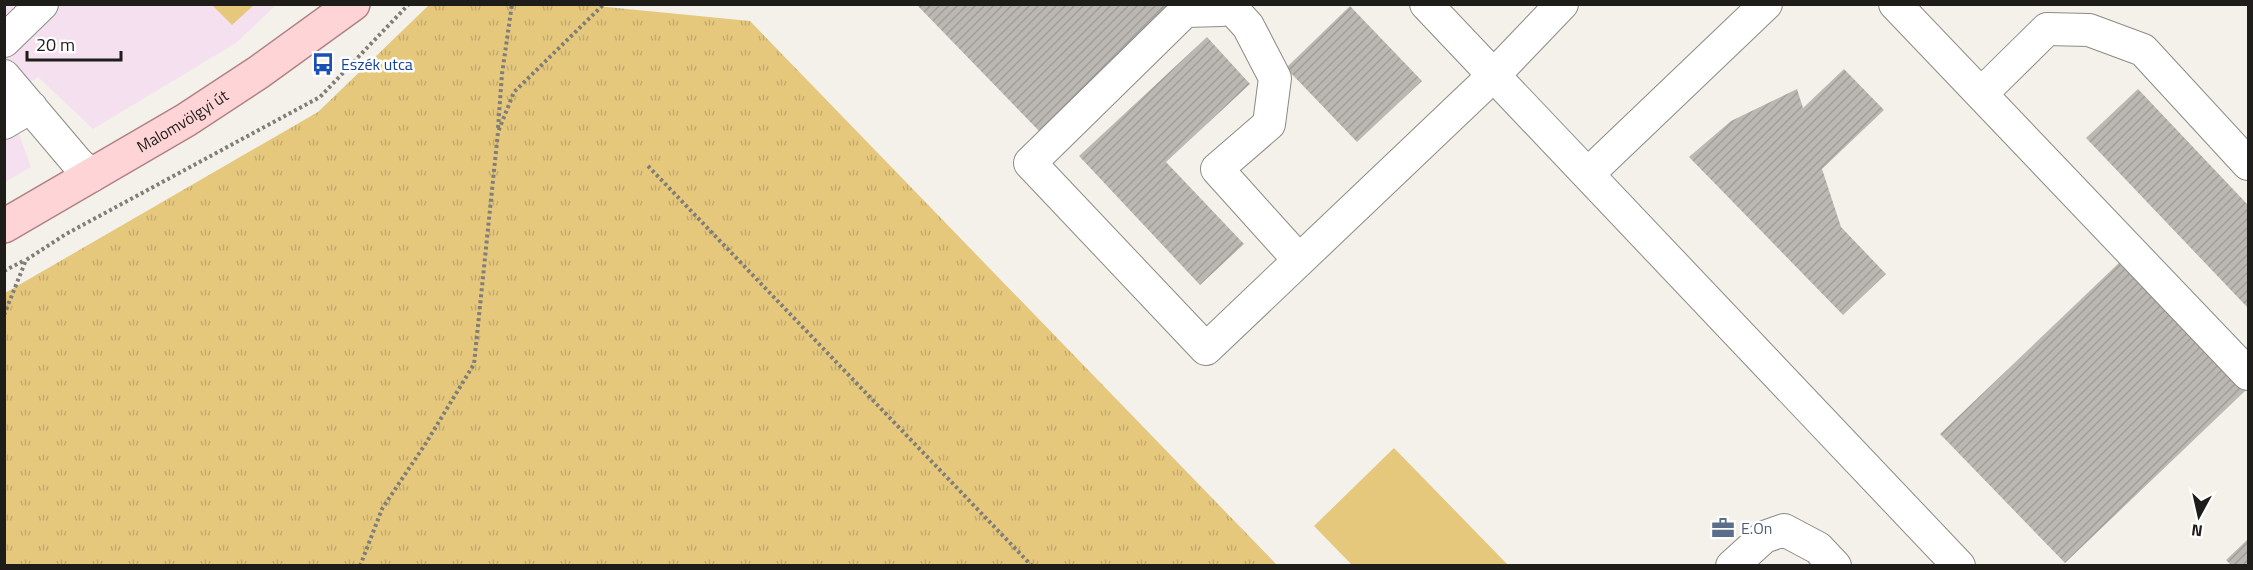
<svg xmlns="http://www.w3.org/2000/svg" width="2253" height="570" viewBox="0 0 2253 570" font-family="'Titillium Web',sans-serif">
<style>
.education{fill:#f5e0ef}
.park{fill:url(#park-tufts)}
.pitch{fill:#e6c87d}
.building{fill:url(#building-hatch)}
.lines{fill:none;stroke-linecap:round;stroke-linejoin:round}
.minor-casing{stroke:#8d8b85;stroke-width:34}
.major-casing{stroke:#af8284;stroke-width:36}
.path{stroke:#807e79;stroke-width:4;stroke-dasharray:3 3;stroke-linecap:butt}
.minor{stroke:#fff;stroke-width:32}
.major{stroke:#fed4d7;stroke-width:33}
.labels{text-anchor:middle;stroke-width:5;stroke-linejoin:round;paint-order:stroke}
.transit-label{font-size:16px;fill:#164399;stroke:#fff;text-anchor:start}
.street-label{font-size:16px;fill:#1e1d1a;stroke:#fff}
.service-label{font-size:16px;fill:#4e5e75;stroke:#fff;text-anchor:start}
</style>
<defs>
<pattern id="park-tufts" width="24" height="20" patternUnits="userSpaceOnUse" patternTransform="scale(1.5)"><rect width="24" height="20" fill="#e6c87d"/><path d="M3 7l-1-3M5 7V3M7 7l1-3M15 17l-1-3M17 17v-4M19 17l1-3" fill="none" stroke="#c5ab6b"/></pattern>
<pattern id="building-hatch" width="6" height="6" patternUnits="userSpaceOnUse" patternTransform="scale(1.5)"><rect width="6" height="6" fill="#bbb8b3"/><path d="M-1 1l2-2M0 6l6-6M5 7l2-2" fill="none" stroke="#a09e99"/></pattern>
</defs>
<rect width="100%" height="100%" fill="#f4f1eb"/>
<path class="education" d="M4,5h272l-40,38 -143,86 -55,-52 -20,14 -5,27 18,49 -26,15z"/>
<path class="park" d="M429,5h157l164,16 527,544h-1272v-272l313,-181z"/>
<path class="pitch" d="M212,5h42l-22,20z
M1394,448l114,117h-156l-38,-39z"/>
<path class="building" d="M916,4h253l-130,127z
M1350,6l72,75 -65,61 -71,-74z
M1207,37l43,47 -84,78 78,82 -44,41 -121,-129z
M1844,69l40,41 -62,59 19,58 45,47 -43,41 -154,-158 42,-36 66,-32 6,19z
M2138,89l110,116v103l-162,-170z
M2121,261l125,129 -181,173 -125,-129z
M2248,539v27h-16l-6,-6z"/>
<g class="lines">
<g class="minor-casing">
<path id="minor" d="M1228,4l-6,6 -37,1 -155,152 176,186 288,-274 68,-71
M1228,4l20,22 27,52 -6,46 -52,45 82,91
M1426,4l533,562
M1895,4l353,370
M4,41l38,-37
M4,76l72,85 15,15
M1981,94l66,-65 42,1 54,20 105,114
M4,123l27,-16
M1588,174l178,-170
M1732,566l32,-29 20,-7 34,18 17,18"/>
</g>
<g class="major-casing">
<g id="major">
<path id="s1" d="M4,226l182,-106 73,-48 94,-68"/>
</g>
</g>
<path class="path" d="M498,128l4,-54 10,-70
M648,166l384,400
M4,271l21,-11
M4,315l22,-55 40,-26 254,-137 89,-93
M360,566l22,-57 44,-66 48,-79 24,-232 16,-40 90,-88"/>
<use href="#minor" class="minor"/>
<use href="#major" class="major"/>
</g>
<defs>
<g id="bus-bare" transform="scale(1.8)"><path d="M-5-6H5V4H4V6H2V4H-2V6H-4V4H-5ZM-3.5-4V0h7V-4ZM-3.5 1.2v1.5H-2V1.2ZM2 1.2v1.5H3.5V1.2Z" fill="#1a4fb4" stroke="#fff" stroke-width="2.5" paint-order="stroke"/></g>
<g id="office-bare" transform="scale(1.8)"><path d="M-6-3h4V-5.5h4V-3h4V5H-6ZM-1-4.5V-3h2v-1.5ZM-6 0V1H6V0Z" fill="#5c6f8a" stroke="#fff" stroke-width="2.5" paint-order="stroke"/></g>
</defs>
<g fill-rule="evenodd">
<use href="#bus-bare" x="323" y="64"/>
<use href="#office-bare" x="1723" y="528"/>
</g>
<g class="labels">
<g class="transit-label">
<text x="341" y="70">Eszék utca</text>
</g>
<g class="street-label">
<text dy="6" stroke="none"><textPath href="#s1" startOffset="207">Malomvölgyi út</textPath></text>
</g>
<g class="service-label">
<text x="1741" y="534">E.On</text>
</g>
</g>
<rect width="2253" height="570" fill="none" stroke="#1e1d1a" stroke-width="12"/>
<g transform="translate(2199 516) rotate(188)" stroke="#ffffff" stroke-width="4.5" paint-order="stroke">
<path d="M0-4.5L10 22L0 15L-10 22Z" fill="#1e1d1a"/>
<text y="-9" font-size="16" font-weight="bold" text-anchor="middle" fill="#1e1d1a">N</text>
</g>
<path d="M27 51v9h94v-9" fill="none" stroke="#1e1d1a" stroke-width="3"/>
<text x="36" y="51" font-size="18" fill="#1e1d1a" stroke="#ffffff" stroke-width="4.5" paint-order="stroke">20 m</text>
</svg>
